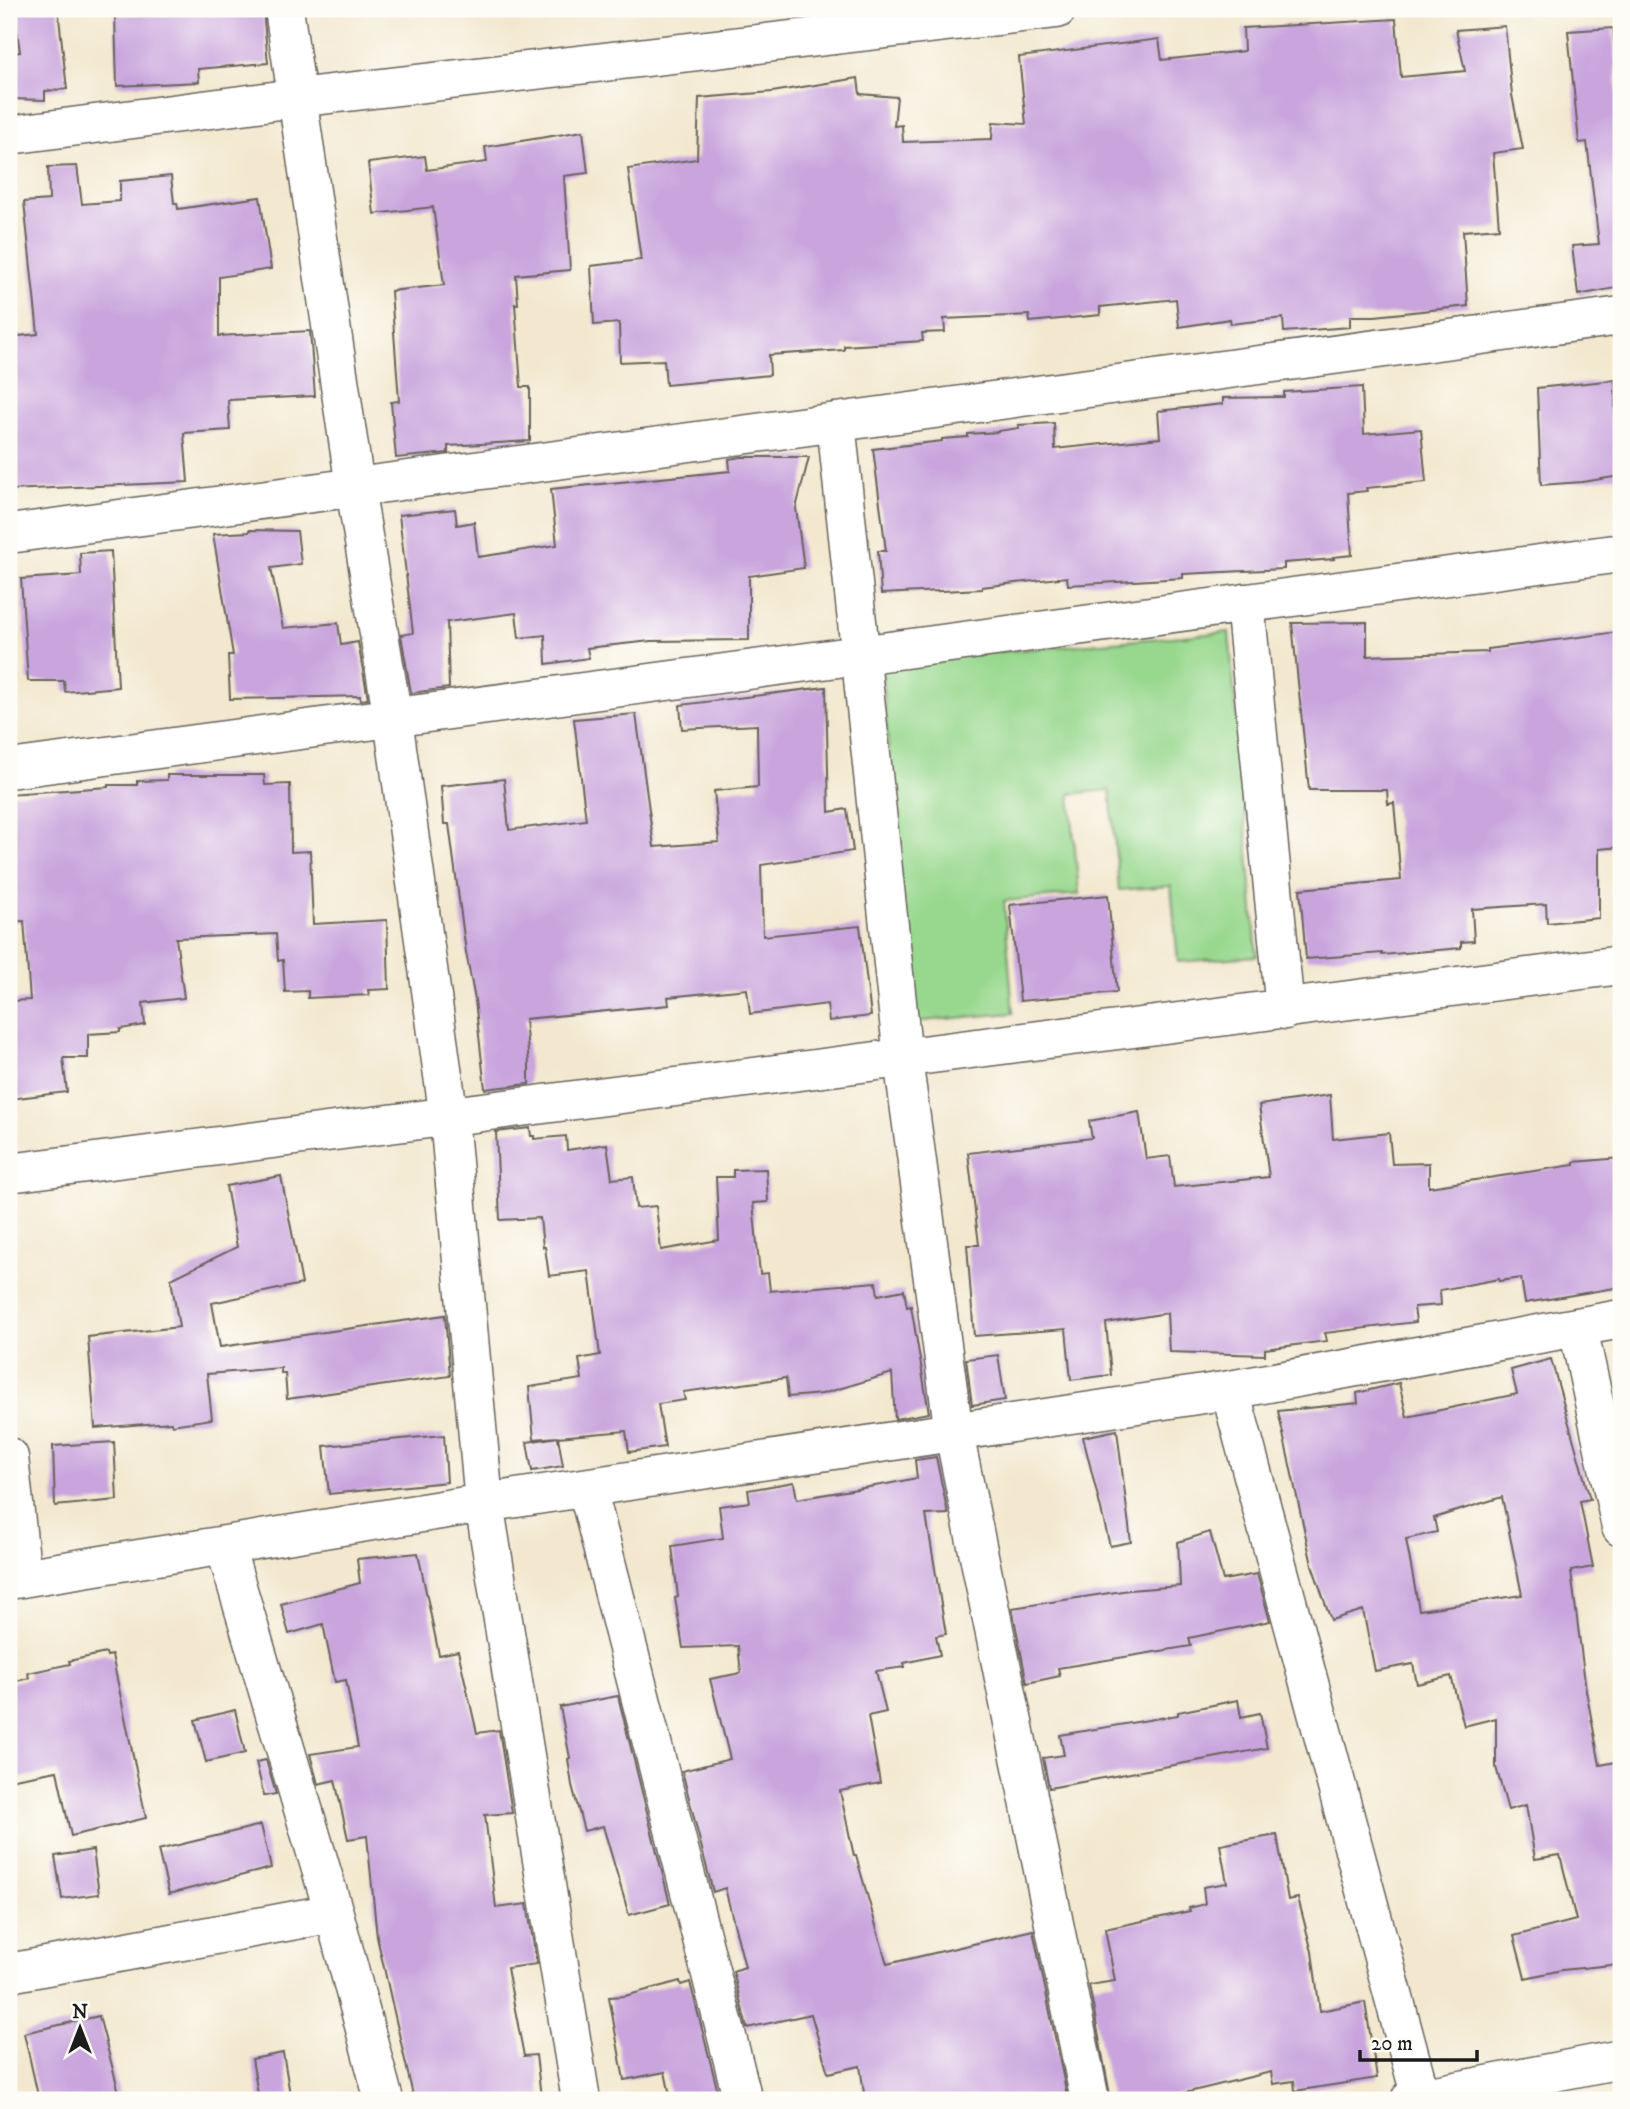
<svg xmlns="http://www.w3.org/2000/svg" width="1630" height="2109" viewBox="0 0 1630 2109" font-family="'IM FELL DW Pica',serif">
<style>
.green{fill:#98d88e;stroke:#5a7a55;stroke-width:2}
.building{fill:#c9a4dd;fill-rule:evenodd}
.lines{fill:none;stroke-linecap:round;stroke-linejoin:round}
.minor-casing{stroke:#67635b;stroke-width:41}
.minor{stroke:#fff;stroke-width:38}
</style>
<rect width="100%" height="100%" fill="#fdfcf7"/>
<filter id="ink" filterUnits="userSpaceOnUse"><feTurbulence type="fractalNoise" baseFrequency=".0143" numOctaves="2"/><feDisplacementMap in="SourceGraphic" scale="14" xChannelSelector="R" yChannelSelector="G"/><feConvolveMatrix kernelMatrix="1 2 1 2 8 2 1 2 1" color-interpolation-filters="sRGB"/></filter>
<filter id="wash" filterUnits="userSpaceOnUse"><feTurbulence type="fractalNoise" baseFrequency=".00686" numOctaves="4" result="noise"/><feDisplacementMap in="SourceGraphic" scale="28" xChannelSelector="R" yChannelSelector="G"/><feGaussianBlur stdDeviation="1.57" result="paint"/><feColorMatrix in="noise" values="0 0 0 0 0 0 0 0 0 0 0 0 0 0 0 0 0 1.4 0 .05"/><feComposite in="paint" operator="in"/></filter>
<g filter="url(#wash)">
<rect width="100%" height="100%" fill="#f3e8cf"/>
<path class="green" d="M1229,632l28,324 -79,6 -7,-76 -52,4 -9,-100 -40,4 9,100 -75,7 9,112 -101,9 -31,-360z"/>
<g id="blocks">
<path class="building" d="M14,9h44l9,80 -22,2v9l-36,-1v-46l11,-1z
M145,9h118l5,54 -70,6 1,13 -82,4 -2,-71 30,-1z
M1396,19l5,58 64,-6 -9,-41 49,-4 7,69 11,54 -30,4 6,75 -36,3 5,75 -93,10h-25v11l-66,5 -1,-14 -52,6 -1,-5 -51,8 -3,-28 -76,8v8l-70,7 -1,-7 -85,4 1,13 -23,1 1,8 -79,5v4l-75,5 1,20 -104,10 -2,-25 -44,2 -1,-39 -25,2 -3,-59 50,-6 -13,-91 69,-10 2,-61 73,-6 86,-14 2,16 37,3 -3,29 8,-1 1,17 89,-3 1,-17 33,2 -7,-67 140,-18 3,21 82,-9 -1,-23z
M1613,28l6,88h2v171l-43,8 -6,-49 27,-2 -12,-102 -8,1 -11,-112z
M583,131l5,42 -24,3 6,94 -54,5 2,29h-3l6,83h9v54l-82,5v7l-52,5 -5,-56 8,-1 -8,-110 53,-6 -11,-78 -59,7 -6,-51 57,-7 2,14 60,-8 -2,-15z
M77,166l5,38 38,-3v-20l51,-5 3,27h3l1,6 82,-12 11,72 -52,8v59l91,-5 5,65 -87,4 2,30 -46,3 4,49 -179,8v-153l29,-3 -14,-132 25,-2 -1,-33z
M1615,380v64l6,-1v33l-39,6 -41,3 -4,-97z
M1362,387l2,47 57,-5 5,53 -60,6 1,3 -19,2 4,62 -19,2 1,2 -50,4v6l-101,5v4l-115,7 -1,-8 -85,10v2l-101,5 -3,-43h8l-13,-102 69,-8v-2l26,-2v-3l30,-2v-1l21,-3 -1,-3 36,-2 1,26 105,-11 -2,-27 65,-7v-6l61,-1v-5z
M741,457h68l-13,51 8,60 -55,8v64l-98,1 -64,7 2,10 -43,6 -1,-29 -26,3 -3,-25 -69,9 2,66 -38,5 -10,-58 12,-2 -14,-118 56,-6 2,16 17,-3 4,35 79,-12 -6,-56 179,-18 -1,-12z
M249,530l48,1 4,33 -30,4 12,60 55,-5 3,22 17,-3 10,57 -7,1 -1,-4 -130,3 -2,-44h5l-20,-121 36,-2z
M111,551l7,136 -53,5 -1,-11h-36l-7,-102 60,-4 -1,-22z
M1367,622v34l121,-4v-3l129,-17 4,30v185l-22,2v69l-52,5 -1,-19 -74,5 2,32 -13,1v6l-79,7v-2l-76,6 -6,-70 101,-9 -7,-77 -6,1 -1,-14h-78l-17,-167z
M826,687l3,125 18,-3 6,42 -92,14 2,71 97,-10 11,90 -42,5 -2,-17 -77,10 -3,-25 -79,8 1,8 -144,14 4,45v20l-44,5 -10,-89 -9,-48 -17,-128h-5l-3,-38 63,-7 5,51 77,-10 -12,-101 62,-5 18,133 65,-5 -5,-51 44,-4 -1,-62 -75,4 -2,-24z
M167,775h97l1,10 25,-1 1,68 19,-1 3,73 74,-4 2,69 -21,1 1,5 -61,3v-7l-23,1 -2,-32 -5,1 -2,-27 -100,4 8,60 -41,5 2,22 -25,4v3l-32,2v24h-25l4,34 -58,7v-98l21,-1 -6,-79 -15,1v-128l99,-7v-2h29v-4l30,-1z
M1108,895l9,97 -97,9 -10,-96z
M1330,1095l3,44 56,-6 3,31 37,-1v24l145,-22v-3l47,-4v129l-96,16 -4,-25 -22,3v-2l-59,11 1,15 -27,2 2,15 -91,11 2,8 -62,8v6l-96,-3 -2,-39 -61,10 5,52 -40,5 -5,-51 -92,7 -7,-91h12l-11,-92 124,-15 -3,-17 50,-9 7,47 24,-3 4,31 95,-10 -10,-72z
M530,1128l1,8h3v3l32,-3 1,14 40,-6 5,35 21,-2 3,31 20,-2 5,44 58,-10 -3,-63h17v-7l33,-1 2,33 -15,1 7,71 8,-1 2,18 106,-9 2,13 26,-5 3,17 4,-1 18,107 -34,6 -3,-46 -70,21 -34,3 -2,-19 -103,14 2,8 -27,4 7,43 -36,5 -3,-21 -68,6 5,29 -31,5 -5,-29 31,-5 -24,2 -5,-52 53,-8 -3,-20 21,-4 -11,-84 -40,5 -4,-29h-2l-3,-29 -40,2 -4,-88z
M281,1176l21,108 -90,19 8,44 225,-32 5,61 -163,23 -2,-26h-4v-5l-74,6 5,45 -40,6 -1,-3 -76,6 -7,-91 91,-10 -8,-48 66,-32 -11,-61z
M998,1355l7,45 -33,5 -6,-46z
M1551,1359l39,140 -10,2 13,66 -22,4 15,119 14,75 21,-4v203l-59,6 -37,8 -11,-42 62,-16 -16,-65 -25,4 -9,-54 -18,5 -12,-43v-49l-32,8 -13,-50 -34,8 -4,-20 -38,7 -12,-61 -32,10 -19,-55 -34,-154 80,-8 -1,-10 42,-10 8,34 110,-23 -6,-24zM1502,1497l20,98 -103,15 -13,-71 31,-7 -3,-14z
M1117,1430l14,112 -21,4 -27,-109z
M444,1435l3,47 -118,12 -5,-48z
M114,1442l3,58 -62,6 -2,-60z
M936,1457l12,57 -22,1 20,119 -10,2 4,19 -36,8 1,4 -29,4 10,41 -18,4 12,67 -40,8 14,65h2l31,108 146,-34 35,170h-203l-5,-34 -32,7 -17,-59 -64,14 -14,-57 12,-4 -20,-79 -12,4 -31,-121 48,-12 -20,-80 31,-6 -3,-27 -55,2 -8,-50 3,-1 -6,-51 51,-8 -4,-32 31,-4 -2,-12 46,-8 3,17 90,-15 30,-6 -2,-18z
M1210,1532l13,48 34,-6 13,47 -81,17 2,8 -133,22 2,8 -33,7 -15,-75 117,-18 51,-4 -2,-44z
M418,1553l21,102 19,-4 19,82 22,-3 13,83 -27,2 11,93 31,-4 10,60 -30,4 17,88 12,-1 5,42 -21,3h-106l-37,-163 -10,-101 -19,3 -13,-59 -17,4 -8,-30 48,-7 -12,-67 -11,2 -12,-58 -34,10 -8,-30 79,-21 -3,-24z
M106,1653l1,3 5,-1 34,163 -75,18 -14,-65 -48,9v-97l20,-5 -1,-5 42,-9 -1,-3z
M618,1696l52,208 -41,11 -26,-89 -19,5 -12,-46 -4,-26 2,-1 -10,-51z
M1238,1700l3,17 19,-4 7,35 -218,40 -6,-30 21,-3 -4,-20 118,-20v-3z
M235,1710l10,43 -39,9 -11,-42z
M266,1760l10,34 -12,2 -8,-34z
M261,1825l10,43 -102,26 -11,-44z
M1277,1835l11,65 10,-2 14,54 8,59 45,-9 12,76 -82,13 -1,-10 -21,3 -2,-12 -115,28h-45l-22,-115 26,-4 -10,-52 85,-18 -1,-3 16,-4 -2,-17 24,-4 -7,-38z
M93,1850l6,44 -37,5 -7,-43z
M680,1981l1,4 9,-3 30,118h-49l-6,-28 -41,8 -15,-83 16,-1z
M99,2016l22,84h-82l-15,-67z
M283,2053l8,47h-32l-7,-41z"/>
</g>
</g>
<g filter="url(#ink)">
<use href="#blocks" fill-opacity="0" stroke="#67635b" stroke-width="2"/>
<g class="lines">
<g class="minor-casing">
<path id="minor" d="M284,9l71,478 38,232 56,399 35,385 97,597
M9,135l287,-37 761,-89
M836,422l67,637 51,374 136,667
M9,534l1612,-218
M1245,603l40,407
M9,769l1612,-216
M9,1173l1612,-208
M1578,1328l43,199
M1230,1390l191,708
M9,1457l13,121
M584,1488l8,19 151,593
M225,1546l109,367 50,187
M9,1580l475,-77 746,-113 391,-71
M9,1973l325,-60
M1410,2100l211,-41"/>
</g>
<use href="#minor" class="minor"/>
</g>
</g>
<rect width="1630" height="2109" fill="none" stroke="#fdfcf7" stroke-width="35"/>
<g transform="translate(80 2028)" stroke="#fdfcf7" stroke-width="5" paint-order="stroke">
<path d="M0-5L12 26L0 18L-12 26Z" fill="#1c1c1c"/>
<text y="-10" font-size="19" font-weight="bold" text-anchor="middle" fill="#1c1c1c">N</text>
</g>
<path d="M1360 2050v10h117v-10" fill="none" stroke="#1c1c1c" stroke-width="3.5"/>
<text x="1371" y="2050" font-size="21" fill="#1c1c1c" stroke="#fdfcf7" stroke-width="5" paint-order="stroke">20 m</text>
</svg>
